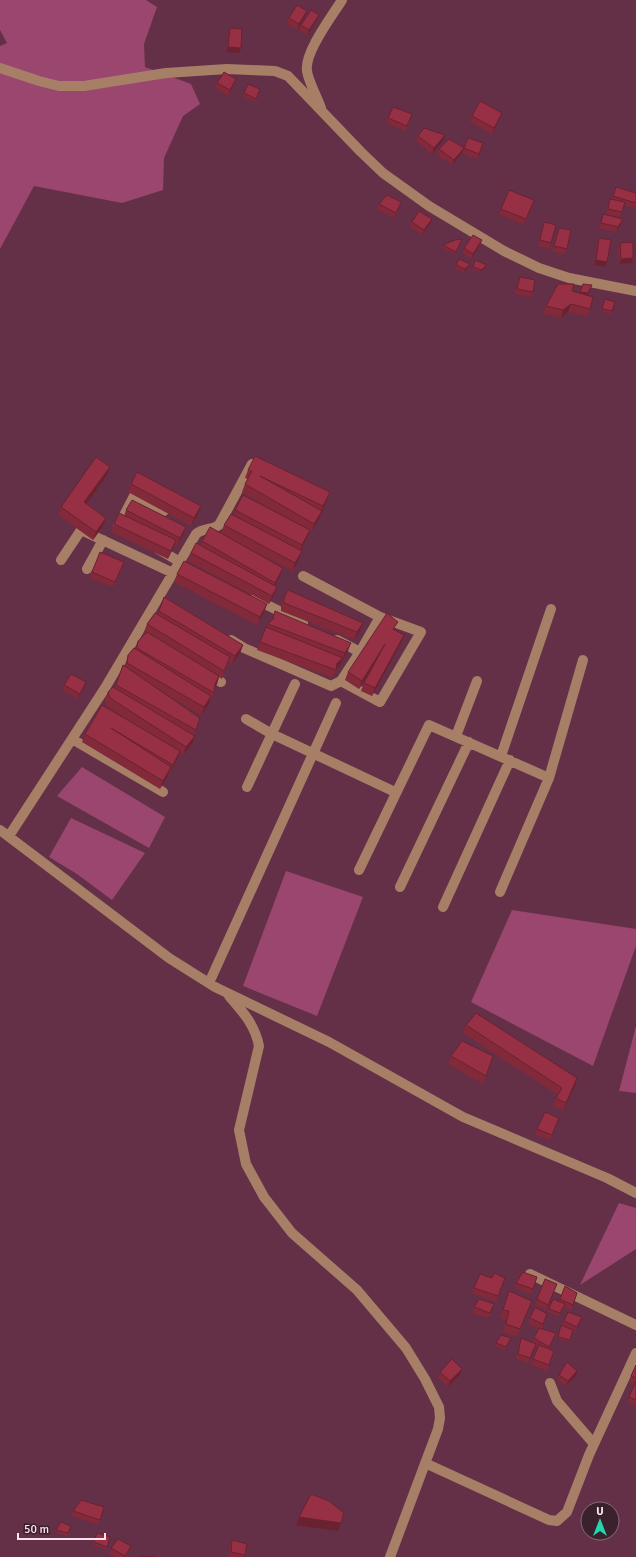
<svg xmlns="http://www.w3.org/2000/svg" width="636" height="1557" viewBox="0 0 636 1557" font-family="Signika,sans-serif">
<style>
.green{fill:#9a466e}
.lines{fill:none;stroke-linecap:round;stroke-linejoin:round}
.minor{stroke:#a77f66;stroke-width:10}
.wall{fill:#82293a}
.shaded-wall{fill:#6a2230}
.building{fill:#973044;stroke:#6a2230}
</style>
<rect width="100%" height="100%" fill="#643048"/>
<path class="green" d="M0,0h146l11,7 -13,37 1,23 46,17 9,20 -17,12 -19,42 -1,32 -41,13 -88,-17 -34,63v-203l7,-3 -7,-13z
M82,767l83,50 -16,31 -92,-52z
M71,818l74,35 -33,47 -35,-26 -28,-17z
M286,871l77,26 -46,119 -74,-30z
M512,910l124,19v17l-43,120 -122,-64z
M636,1026v67l-17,-2z
M619,1203l17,5v41l-56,36z"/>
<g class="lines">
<path class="minor" d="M0,68l39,13 20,5h25l82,-13 61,-4 48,2 13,5 73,76 22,21 46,33 75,45 35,17 30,10 67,13
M321,108c-4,-11 -13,-28 -14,-37 -3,-18 25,-55 35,-71
M118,527l16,-31 30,15
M158,549l17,10
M61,560l20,-30 92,43
M87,569l16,-29
M303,576l77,41 -20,35
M255,599l48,24
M231,640l13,8 87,38 10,-5 19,-29 -23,-12
M206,674l15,8
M341,681l39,21 41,-70 -41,-15
M246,719l26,15 123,58
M456,736l21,-55
M72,739l91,53
M501,756l50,-147
M247,787l48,-103
M0,830l169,128 46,29 114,55 134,75 144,61 29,15
M9,836l96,-148 91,-154c7,-6 16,-4 23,-9l33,-61
M359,870l70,-145 120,53
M400,887l69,-145
M500,892l49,-114 34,-118
M443,907l67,-147
M209,983l127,-280
M229,996c14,16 26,29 30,50l-20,84 7,34 18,33 28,36 65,57 49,58 19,31 14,28 1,11 -2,11 -48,128
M530,1274l106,51
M550,1383l7,18 37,43
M425,1463l124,57 8,1 10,-9 22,-57 47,-102"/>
</g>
<path class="wall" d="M305,16l-8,14 -10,-6 2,-6z
M317,20l-10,15 -8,-5 2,-5z
M230,28l11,20 -2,5 -13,-1 2,-19z
M217,83l17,1 -6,12 -13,-8z
M248,84l12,5 -5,13 -12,-6z
M472,116l28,2 -8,16 -22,-12z
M388,118l22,2 -5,11 -19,-8z
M418,136l25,5 -11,13 -16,-13z
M468,138l15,5 -6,16 -15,-6z
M439,149l23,4 -10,12 -15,-10z
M616,187l20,6v16l-12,-4 -4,12 -14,-3 4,-15h2z
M379,204l20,3 -5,11 -17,-9z
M532,206l-8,19 -25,-11 2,-5z
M603,214l20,5 -2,5 -5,8 -17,-3z
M432,219l-2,5 -8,11 -12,-8 2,-5z
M544,222l7,21 -2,6 -11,-3z
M559,228l8,21 -2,5 -13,-2 5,-19z
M599,238l8,24 -2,5 -11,-2 3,-21z
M462,239l-7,15 -13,-6 1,-3z
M482,240l-2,5 -9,14 -8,-5 1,-6z
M620,243l13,15 -1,5 -13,1 -1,-16z
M459,259l10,7 -5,6 -9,-4z
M475,260l11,7 -6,5 -8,-3z
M520,277l13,15 -2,5 -16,-3 3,-12z
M591,288l-4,7 3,14 -3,7 -19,-4 -7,6 -18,-4 3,-8 26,-15 7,2z
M605,299l7,12 -1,3 -10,-3z
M110,467l-3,8 -21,29 20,14 -3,8 -10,14 -35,-25 3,-8z
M248,470l79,30 -8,19 -8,13 -1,-1 -3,7 -6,13 -2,8 -6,12 -60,-31 50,28 -3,8 -5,10 -1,9 -5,9 -81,-43 3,-8 9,-8 2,-4 19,-8 3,-8 10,-10 1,-5 62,14 -55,-32 3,-8 3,-5 -3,-1z
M131,484l67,30 -7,12 -63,-34z
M126,510l57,25 -6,11 -2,-2 -7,15 -57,-27 3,-8 10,-8z
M122,567l-9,20 -23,-9 2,-6z
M177,574l90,30 -3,8 -7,13 -83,-43z
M164,597l79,48 -3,8 -8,11 -4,-2 -6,17 -3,-2 -2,7 -3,4v5l-3,7h-1l-1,4 -8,11 -36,-21 35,24 -6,17 1,1 -3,8 -9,11 -4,-3 -9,21 -1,-1 -9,17 -78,-47 3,-8 52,-8 -30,-20 -2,-6 3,-8 7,-4 8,-23 2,1 3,-11 7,-6 3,-8 8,-8 -2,-1 3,-8 11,-10z
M284,598l76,33 -6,9 -73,-29v-5z
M275,611l73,40 -6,10 -2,5 -4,4 -3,8 -76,-28 11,-26 4,-4z
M395,630l6,13 -29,53 -11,-5 3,-8 7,-12 -12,18 -14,-9 3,-8z
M86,682l-2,6 -6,11 -16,-9 2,-5z
M466,1025l111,53 -2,8 -12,25 -10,-5 3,-8 2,-3 -95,-62z
M451,1056h42l-10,28 -35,-20z
M559,1118l-9,22 -15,-5 2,-6z
M537,1277l-6,17 -16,-6 1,-5z
M492,1278h13l-9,24 -24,-9 2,-5z
M545,1279l12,5 -11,26 -11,-5z
M565,1286l12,7 -6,18 -7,-4 -5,9 -11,-4 5,-13 6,3z
M509,1291l23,10 -15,36 -14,-5 3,-13 -6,-1z
M494,1304l-6,14 -16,-5 2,-6z
M568,1312l14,5 -7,15 -2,-1 -4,11 -12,-3 4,-14h1z
M547,1314l-5,14 12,11 -5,10v16l-2,6 -16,-6 7,-18 -3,-2 -7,18 -12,-4 4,-15 1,-6 11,5 2,-5 5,-9 -11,-5 2,-6z
M510,1341l-5,9 -10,-4 1,-3z
M636,1365v41l-8,-3 7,-19 -6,-2z
M462,1369l-2,6 -12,12 -10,-10 2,-5z
M577,1371l-1,5 -10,10 -9,-6 2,-5z
M104,1507l-6,18 -27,-9 2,-5z
M71,1526l-4,10 -12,-4 1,-2z
M97,1533l10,14 -1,3 -13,-5z
M232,1540l13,15 -1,2h-15l1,-11z
M111,1548l18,3 -4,6h-10l-6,-3z"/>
<path class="shaded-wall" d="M307,11l-2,5 -8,14 2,-6z
M319,15l-2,5 -10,15 2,-5z
M228,47l13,1 -2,5 -13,-1z
M236,79l-2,5 -6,12 2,-6z
M502,113l-2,5 -8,16 2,-6z
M445,135l-2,6 -11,13 2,-6z
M464,148l-2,5 -10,12 2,-5z
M432,219l-2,5 -8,11 2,-5z
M623,219l-2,5 -5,8 2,-5z
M482,240l-2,5 -9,14 2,-5z
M633,258l-1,5 -13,1 2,-5z
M596,260l11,2 -2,5 -11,-2z
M470,264l-1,2 -5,6 1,-3z
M487,265l-1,2 -6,5 1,-2z
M592,285l-5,10h-8l1,-3z
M571,304l-3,8 -7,6 2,-8z
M110,467l-3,8 -25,35 2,-8z
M330,492l-3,8 -6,14 2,-8z
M201,506l-3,8 -7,12 3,-8z
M322,511l-3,8 -8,13 3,-8z
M106,518l-3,8 -10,14 3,-8z
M186,527l-3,8 -6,11 3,-8z
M310,530l-3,8 -8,15 3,-8z
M176,540l-3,8 -5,11 3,-8z
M302,551l-3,8 -6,12 2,-8z
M283,568l-3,8 -8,15 3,-8z
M277,587l-3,8 -5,9 3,-8z
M267,604l-3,8 -7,13 3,-8z
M363,623l-3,8 -6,9 3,-8z
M404,635l-3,8 -29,53 3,-8z
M351,643l-3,8 -6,10 3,-8z
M385,644l-3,8 -23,37 3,-8z
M243,645l-3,8 -8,11 3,-8z
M343,658l-3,8 -5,4 2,-7z
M219,676l-2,8 -5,7 3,-7z
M86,682l-2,6 -6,11 2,-5z
M211,696l-2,8 -8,11 3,-8z
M195,736l-3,8 -9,11 3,-8z
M180,751l-3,8 -7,14 3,-8z
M171,767l-3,8 -8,14 3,-8z
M577,1078l-2,8 -12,25 3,-8z
M462,1369l-2,6 -12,12 2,-6z
M577,1371l-1,5 -10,10 2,-5z
M299,1517l42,6 -3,8 -42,-6z"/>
<path class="building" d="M297,5l10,6 -8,13 -10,-6z
M311,10l8,5 -10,15 -8,-5z
M230,28l12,1 -1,19 -13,-1z
M224,72l12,7 -6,11 -13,-7z
M248,84l12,5 -4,10 -12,-6z
M480,101l22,12 -8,15 -22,-12z
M393,107l19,7 -5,12 -19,-8z
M424,128l21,7 -11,13 -16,-12z
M468,138l15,5 -4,11 -15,-6z
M449,139l15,9 -10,12 -15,-11z
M616,187l20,6v10l-23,-7z
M509,190l25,10 -8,19 -25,-10z
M387,195l14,7 -5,11 -17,-9z
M610,199l15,3 -3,10 -14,-3z
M419,211l13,8 -8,11 -12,-8z
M603,214l20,5 -5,8 -17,-4z
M544,222l12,3 -5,18 -11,-3z
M559,228l12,2 -4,19 -13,-3z
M473,235l9,5 -9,14 -9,-6z
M599,238l12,2 -4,22 -11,-2z
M462,239l-6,13 -13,-7 12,-5z
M633,242v16l-12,1 -1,-16z
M459,259l11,5 -5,5 -9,-4z
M475,260l12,5 -6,5 -8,-3z
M520,277l15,3 -2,12 -16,-3z
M558,284h16l-2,7 21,6 -3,12 -19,-5 -8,6 -17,-4z
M583,284l9,1 -4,8 -8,-1z
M605,299l10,3 -3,9 -10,-2z
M255,456l75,36 -7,14 -63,-30 62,35 -8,13 -69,-40 7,-13 -4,-1z
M96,457l14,10 -26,35 22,16 -10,14 -35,-25z
M137,472l64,34 -7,12 -63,-34z
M243,495l67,35 -8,15 -67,-35z
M132,500l54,27 -6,11 -54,-28z
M119,513l57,27 -5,11 -57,-27z
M231,514l71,37 -7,12 -71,-38z
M210,527l73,41 -8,15 -73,-42z
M196,543l81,44 -5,9 -81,-43z
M100,552l24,10 -9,20 -23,-10z
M184,561l83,43 -7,13 -83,-43z
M288,590l75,33 -6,9 -73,-29v-5z
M164,597l79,48 -8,11 -76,-45z
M275,611l76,32 -6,10 -77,-29 5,-5z
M155,613l75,44 -6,14 -77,-47z
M387,613l11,9 -5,7 11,6 -29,53 -11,-5 21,-39 -23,37 -14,-9z
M266,627l77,31 -6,5 -1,7 -76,-28z
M147,632l72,44 -4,8 -1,9 -77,-45 1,-7z
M134,648l77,48 -7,11 -77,-44 1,-8z
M123,665l77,53 -4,12 -80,-45z
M71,674l15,8 -6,12 -16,-9z
M113,687l82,49 -9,11 -76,-49 -2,-6z
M102,705l78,46 -7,14 -62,-37 60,39 -8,14 -78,-47z
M476,1013l101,65 -11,25 -10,-5 6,-10 -96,-63z
M462,1041l31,15 -7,20 -35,-20z
M545,1112l14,6 -7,17 -15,-6z
M523,1272l14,5 -4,12 -17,-6z
M494,1273l11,5 -7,18 -24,-8 6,-14 12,4z
M545,1279l12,5 -9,21 -11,-6z
M565,1286l12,7 -4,12 -13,-6z
M509,1291l23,10 -12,28 -14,-5 3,-13 -6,-1z
M479,1299l15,5 -4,9 -16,-6z
M553,1299l12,5 -5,9 -11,-4z
M535,1307l12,7 -4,10 -13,-6z
M568,1312l14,5 -5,10 -13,-6z
M561,1325l12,5 -3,10 -12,-3z
M539,1328l17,5 -7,14 -15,-9z
M501,1335l10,3 -5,9 -10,-4z
M521,1338l15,6 -6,14 -12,-4z
M539,1345l15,6 -5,14 -16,-6z
M452,1359l10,10 -12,12 -10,-9z
M567,1362l10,9 -9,10 -9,-6z
M636,1365v13l-5,-2z
M636,1381v19l-7,-3z
M311,1494l18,7 15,12 -3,10 -42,-6z
M81,1500l23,7 -4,13 -27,-9z
M61,1522l10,4 -3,7 -12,-3z
M97,1533l13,4 -3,10 -13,-5z
M118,1539l13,7 -6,10 -14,-8z
M232,1540l15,4 -2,11 -14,-3z
M141,1556l14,1h-15z"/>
<g transform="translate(600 1521)"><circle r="19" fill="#3a212c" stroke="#896f7a"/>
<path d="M0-3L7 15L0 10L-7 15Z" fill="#26d5ae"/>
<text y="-6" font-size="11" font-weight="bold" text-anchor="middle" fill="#ffe4ee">U</text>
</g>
<path d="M18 1533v6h87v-6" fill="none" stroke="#ffe4ee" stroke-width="2"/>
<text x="24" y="1533" font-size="12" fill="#ffe4ee" stroke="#3a212c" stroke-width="3" paint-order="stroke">50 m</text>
</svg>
